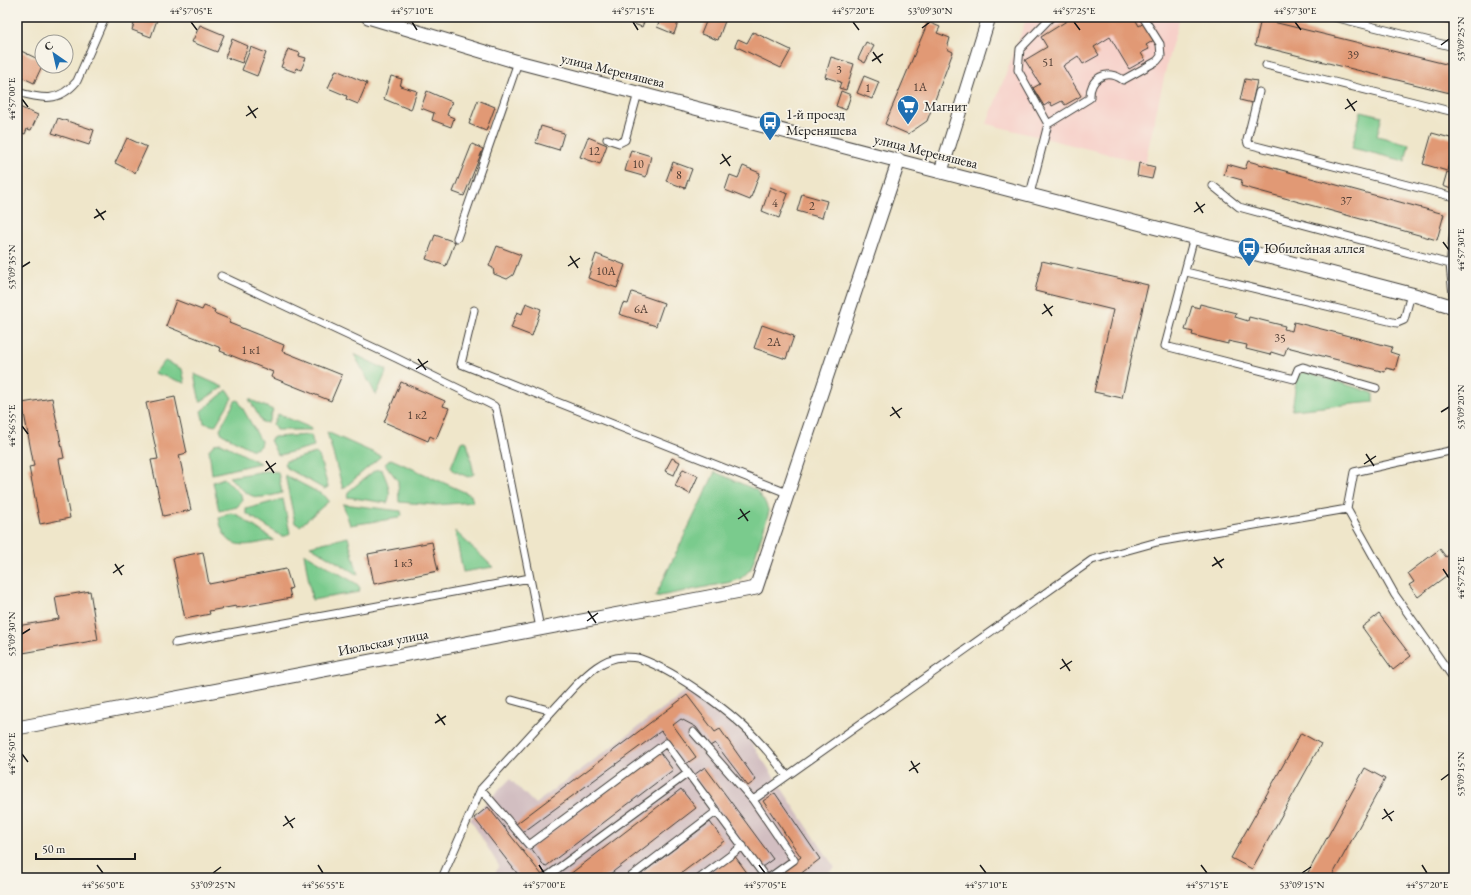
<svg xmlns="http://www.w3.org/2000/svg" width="1471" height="895" viewBox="0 0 1471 895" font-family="'EB Garamond',serif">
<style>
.built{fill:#f7d0c9}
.industrial{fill:#d2bec1}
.green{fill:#7acb8d;stroke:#4b7454}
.building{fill:#e19975}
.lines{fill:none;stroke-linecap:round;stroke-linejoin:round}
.service-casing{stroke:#3c3a36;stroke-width:9}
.minor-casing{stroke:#3c3a36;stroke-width:15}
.service{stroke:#fff;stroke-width:7}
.minor{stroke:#fff;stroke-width:13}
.ticks{fill:none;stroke:#1c1c1c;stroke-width:1.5}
.labels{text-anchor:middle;stroke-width:3.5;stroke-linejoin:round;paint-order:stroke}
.number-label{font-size:12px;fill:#4d3b32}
.street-label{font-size:14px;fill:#1c1c1c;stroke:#f7f3e8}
.poi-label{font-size:14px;fill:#1c1c1c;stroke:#f7f3e8;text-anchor:start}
.neatline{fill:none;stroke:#1c1c1c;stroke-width:1.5}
.ticks-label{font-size:10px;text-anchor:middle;fill:#1c1c1c}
</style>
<rect width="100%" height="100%" fill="#f7f3e8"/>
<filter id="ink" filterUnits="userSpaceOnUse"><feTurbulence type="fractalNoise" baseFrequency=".025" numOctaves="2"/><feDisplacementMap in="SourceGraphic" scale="8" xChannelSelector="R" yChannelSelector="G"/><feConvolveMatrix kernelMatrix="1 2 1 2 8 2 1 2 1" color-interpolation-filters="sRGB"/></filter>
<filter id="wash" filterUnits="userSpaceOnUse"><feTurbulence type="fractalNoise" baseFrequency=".012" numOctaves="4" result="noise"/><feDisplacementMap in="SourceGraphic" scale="16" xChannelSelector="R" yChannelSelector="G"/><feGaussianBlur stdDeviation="0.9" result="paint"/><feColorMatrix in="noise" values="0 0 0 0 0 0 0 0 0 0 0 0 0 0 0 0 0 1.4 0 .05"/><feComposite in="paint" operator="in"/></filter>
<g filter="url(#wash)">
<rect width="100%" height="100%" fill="#efe6ca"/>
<path class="built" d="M1027,17h153l-11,38 -24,108 -158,-39z"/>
<path class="industrial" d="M686,691l58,41 91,136 -14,10h-328l6,-12 -29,-47 40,-40 25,25z"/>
<path class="green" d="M1361,111l21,5 -5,20 32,8 -4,17 -53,-13z
M354,354l33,16 -11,25z
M165,361l17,8 3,14 -31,-10z
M1304,371l69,22v9l-81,8 5,-34z
M194,374l29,13 -23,15z
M227,390l5,8 -17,28 -11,-3 -3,-12z
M249,399l24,11 -5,13 -6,-1z
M238,400l23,41c0,6 -4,9 -10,8l-29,-15 -2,-5 15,-28z
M278,414l33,14v2h-35l-3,-6z
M327,432l54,24 -38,33z
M311,435l3,11 -34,9 -3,-1 -7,-14 4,-3z
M465,441l2,1 7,32 -6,3 -14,-6 -3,-4 10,-25z
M221,443l39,20 -48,11 -3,-24 5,-6z
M316,453l3,3 9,31 -4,2 -37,-21 -3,-4 2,-3z
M391,459l80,36 2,7 -37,3 -37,-3 -1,-21 -13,-17z
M379,469l3,1c4,9 11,23 5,33l-40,-6 1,-5 27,-22z
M265,471l13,1 4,21c-30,8 -31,5 -53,-16z
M715,472l41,18 9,12 4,10 -18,57 -11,10 -9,3 -76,15z
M285,475l40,21 4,5 -29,25 -5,-3z
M224,478l17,17 1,6 -5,6 -18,4 -6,-29z
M283,499l7,34 -4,3h-5l-35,-23v-4z
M343,504l58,7 1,4 -3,3 -49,7z
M230,513l6,1 38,26c-27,5 -49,14 -55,-22z
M455,531l38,36 -30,5z
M348,537l10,38 -48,-29z
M304,553l53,31 3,4 -1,4 -47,8z"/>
<g id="blocks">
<path class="building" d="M136,17h22l-7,20 -19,-7z
M615,17h31l-4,10z
M661,17h19l-6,17 -17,-7z
M708,17h7l10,4 -7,19 -17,-6z
M1073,17h61l5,9 5,-3 10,17 -8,5 3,4 -8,4 4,7 -16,9 -19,-32 -16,10 5,8 -16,9 -5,-8 -15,10 18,30 -16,9 -3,-4 -10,5 -2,-4 -6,4 -11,-18 7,-4 -15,-24 22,-13 -6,-10z
M1428,17h26v5l-1,2z
M1261,19l193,47v28l-199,-49z
M928,22l12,5 -3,6 13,5 -3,11 6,3 -26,69 -19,13 -23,-10z
M200,25l24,10 -7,17 -25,-10z
M753,32l38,18 -10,18 -46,-22 3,-7 9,4z
M232,39l16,7 -6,17 -17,-6z
M866,42l8,4 -9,17 -7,-4z
M251,47l15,6 -9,23 -15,-6z
M17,49l25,12v5l-8,17 -17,-8z
M288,49l12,4 -1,3 7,2 -5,12 -5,-2 -1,4 -14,-5z
M831,57l23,7 -8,26 -7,-2 2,-6 -16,-5z
M336,70l31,13 -9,21 -12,-5 1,-3 -19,-8z
M391,76l11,3 -2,7 17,5 -6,19 -27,-11z
M864,76l15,6 -7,17 -15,-6z
M1245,79l12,2 -5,22 -12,-3z
M427,91l25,11 -5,13 7,3 -3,9 -19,-7 2,-7 -13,-5z
M841,91l10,4 -5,15 -10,-4z
M478,100l17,7 -9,24 -17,-7z
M17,106l21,9 -7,15 -4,-1 -2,5 -8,-3z
M58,118l36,12 -5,15 -37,-12z
M541,126l23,7 -5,17 -23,-7z
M1432,133l22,6v6l-7,26 -24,-7z
M588,137l19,8 -7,19 -20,-7z
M127,138l20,9 -12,26 -20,-10z
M472,144l11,5 -19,47 -11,-4z
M631,150l20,6 -5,21 -21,-6z
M1248,161l196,53 -7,26 -196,-54 1,-6 -18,-5 3,-11 18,5z
M673,162l19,7 -7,19 -19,-7z
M1139,163l16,4 -3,12 -15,-3z
M743,166l17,7 -10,27 -25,-10 5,-15 8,3z
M1447,172l7,2v16l-11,-4z
M770,187l18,7 -9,24 -17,-7z
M802,194l25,7 -5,17 -25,-7z
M435,235l20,7 -9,24 -20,-7z
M497,246l24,9 -8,20 -6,4 -13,-5 -1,-6 -4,-2z
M596,254l29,11 -8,23 -29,-10z
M1042,261l106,24 -26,113 -28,-6 19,-82 -78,-19z
M632,292l32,11 -8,23 -37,-12 4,-11 5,1z
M176,300l26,10 2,-4 11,4 -1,3 17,7 -2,3 55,22 -2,6 60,24 -11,26 -60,-24 2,-5 -53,-21 1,-3 -55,-22z
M526,303l15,6 -9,27 -21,-8 6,-16 5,2z
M1200,304l36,9 -1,4 13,4 1,-4 36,9 -1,3 8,2 2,-9 98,25 -2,5 9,3 -4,15 -9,-2 -1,4 -98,-25 -3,9 -13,-4 -1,3 -24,-6 1,-4 -19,-4v3l-36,-9 1,-3 -8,-2 7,-24 7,2z
M762,325l32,11 -8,23 -32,-11z
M401,382l44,19 -2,5 6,2 -13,31 -6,-3 -2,5 -44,-19z
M175,397l12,56 -8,2 12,55 -28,6 -12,-56 7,-1 -12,-56z
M52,398l12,60 -5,1 11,59 -30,6 -11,-57 5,-1 -12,-63z
M672,458l8,4 -6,13 -9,-4z
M683,469l15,7 -8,18 -15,-8z
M432,542l6,29 -64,13 -6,-30z
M1440,549l6,8 8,-5v18l-36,27 -9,-12 5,-3 -6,-9z
M203,552l6,32 77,-15 6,19 -3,1 2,9 -55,10v-2l-27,5 1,3 -25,5 -12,-61z
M90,591l8,49 -81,14v-28l42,-7 -4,-22z
M1379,614l32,42 -18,14 -31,-43z
M687,695l28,37 5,-3 36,51 -8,6 -33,-43 -5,3 -14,-19 -15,-8 -8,6 23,32 -10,7 -25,-33 -139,102 -6,-9z
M1301,733l20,11 -69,125 -21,-11z
M659,751l14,19 -128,97 -14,-19z
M705,767l68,92 -11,8 -68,-92z
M1365,768l20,11 -54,99h-26z
M681,789l15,19 -91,70h-40z
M775,793l45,66 -25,19h-22l28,-21 -38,-56z
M488,807l54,68 -4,3h-19l1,-1 -46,-59z
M710,822l14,19 -49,37h-39z
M734,855l14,19 -6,4h-38z"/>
</g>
</g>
<g filter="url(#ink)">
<use href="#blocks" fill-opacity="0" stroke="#3c3a36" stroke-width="1"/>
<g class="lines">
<g class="service-casing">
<path id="service" d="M1334,17l120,30
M1266,65l188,47
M17,92c25,7 42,11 60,-11l28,-64
M1259,92l-12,48 1,4 206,53
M1048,124l-30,-54 2,-21 31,-32
M607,139l12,4 6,-3 13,-47
M1213,186l26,21 211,57
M1030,194l18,-70 42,-26c-1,-20 17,-30 33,-18l34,-19 4,-5 -1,-12 -17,-27
M1454,229l-4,35 4,41
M1194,237l-29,109 129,33 4,-10 5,-2 73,21
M457,238l61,-176
M1186,272l211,51 7,-3 7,-26
M221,276l175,82 98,48 2,3 44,219
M474,310l-13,54 326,129
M1347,509l48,86 59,84
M175,643l355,-65
M512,700l40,11
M693,732l60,68
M481,789l48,56 137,-102 22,30
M442,878l39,-89 94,-103c13,-13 28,-28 48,-29 6,0 13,0 18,2 36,13 94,55 119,84 10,10 18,22 27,33
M545,878l143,-105 78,105
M629,878l88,-67
M700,878l43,-32
M769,878l25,-18 -41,-60 339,-240 65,-18 190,-33 7,-37 100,-22"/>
</g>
<g class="minor-casing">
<path id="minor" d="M368,17l150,45 893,232 43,13
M941,171l48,-154
M17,728l739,-140 143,-428"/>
</g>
<use href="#service" class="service"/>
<use href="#minor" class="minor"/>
</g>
</g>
<path class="ticks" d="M191,22l6,8M412,22l5,8M633,22l5,8M853,22l6,8M1074,22l6,8M1295,22l6,8M922,28l8,-6M1441,45l8,-6M873,52l8,11M872,61l11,-7M22,99l6,8M1347,99l8,12M248,106l8,12M1345,109l12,-8M246,116l12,-8M722,154l8,12M720,164l11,-8M1196,202l7,11M96,209l8,11M1194,212l11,-8M94,218l12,-7M1443,242l6,8M570,256l8,12M568,266l12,-8M22,267l8,-5M1044,304l8,12M1042,314l11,-8M418,359l8,11M416,369l12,-8M892,407l8,11M1441,412l8,-5M890,416l12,-8M22,426l6,8M1366,454l8,12M266,461l8,12M1364,464l12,-8M265,471l11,-8M740,509l8,12M738,519l12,-8M1214,557l8,11M115,564l7,11M1212,566l12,-7M1443,569l6,9M113,573l11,-8M588,611l8,12M587,621l11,-8M22,634l8,-5M1062,659l8,12M1060,669l12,-8M437,714l8,11M435,723l11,-7M22,754l6,8M911,761l7,12M909,771l11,-8M1441,780l8,-6M1384,809l8,12M285,816l8,12M1382,819l12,-8M283,826l12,-8M97,865l6,8M318,865l5,8M539,865l5,8M759,865l6,8M980,865l6,8M1201,865l6,8M1422,865l5,8M213,873l8,-6M1302,873l9,-6"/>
<defs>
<g id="supermarket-pin" transform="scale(1.15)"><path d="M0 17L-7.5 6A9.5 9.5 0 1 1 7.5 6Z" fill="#1f6fb2" stroke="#f7f3e8"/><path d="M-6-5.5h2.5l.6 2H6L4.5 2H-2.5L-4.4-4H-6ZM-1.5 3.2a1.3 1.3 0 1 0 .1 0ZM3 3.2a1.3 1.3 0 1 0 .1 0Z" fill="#fff"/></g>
<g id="bus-pin" transform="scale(1.15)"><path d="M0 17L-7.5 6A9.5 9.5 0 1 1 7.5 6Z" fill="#1f6fb2" stroke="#f7f3e8"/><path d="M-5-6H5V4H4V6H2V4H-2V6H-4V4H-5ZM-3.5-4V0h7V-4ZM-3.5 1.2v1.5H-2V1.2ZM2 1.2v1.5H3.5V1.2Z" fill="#fff"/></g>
</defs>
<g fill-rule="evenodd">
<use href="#supermarket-pin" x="908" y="106"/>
<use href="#bus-pin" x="770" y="122"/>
<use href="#bus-pin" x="1249" y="248"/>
</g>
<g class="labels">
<g class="number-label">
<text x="1353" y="59">39</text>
<text x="1048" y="66">51</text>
<text x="839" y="74">3</text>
<text x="920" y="91">1А</text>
<text x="868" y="92">1</text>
<text x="594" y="155">12</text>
<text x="638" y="168">10</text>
<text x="679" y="179">8</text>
<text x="1346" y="205">37</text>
<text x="775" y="207">4</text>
<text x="812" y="210">2</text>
<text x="606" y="275">10А</text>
<text x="641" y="313">6А</text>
<text x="1280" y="342">35</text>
<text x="774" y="346">2А</text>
<text x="251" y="354">1 к1</text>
<text x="417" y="419">1 к2</text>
<text x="403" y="567">1 к3</text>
</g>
<g class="street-label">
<text transform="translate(613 70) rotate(14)" y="5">улица Мереняшева</text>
<text transform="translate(926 151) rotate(14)" y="5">улица Мереняшева</text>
<text transform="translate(383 642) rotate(-11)" y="5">Июльская улица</text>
</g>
<g class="poi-label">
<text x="924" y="111">Магнит</text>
<text x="786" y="119">1-й проезд<tspan x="786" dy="16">Мереняшева</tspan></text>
<text x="1264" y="253">Юбилейная аллея</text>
</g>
</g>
<rect width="1471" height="895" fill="none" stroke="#f7f3e8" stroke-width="44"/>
<g transform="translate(54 54) rotate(326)"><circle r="19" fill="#f7f3e8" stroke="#9f9d96"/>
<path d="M0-3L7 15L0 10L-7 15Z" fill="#1f6fb2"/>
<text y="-6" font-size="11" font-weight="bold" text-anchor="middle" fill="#1c1c1c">С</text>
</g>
<path d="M36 853v6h99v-6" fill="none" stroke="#1c1c1c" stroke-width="2"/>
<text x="42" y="853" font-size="12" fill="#1c1c1c" stroke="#f7f3e8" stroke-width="3" paint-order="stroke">50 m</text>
<rect x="22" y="22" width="1427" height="851" class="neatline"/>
<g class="ticks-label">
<text x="191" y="14">44°57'05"E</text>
<text x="412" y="14">44°57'10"E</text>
<text x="633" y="14">44°57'15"E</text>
<text x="853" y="14">44°57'20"E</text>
<text x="930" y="14">53°09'30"N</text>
<text x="1074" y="14">44°57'25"E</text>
<text x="1295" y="14">44°57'30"E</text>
<text transform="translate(1460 39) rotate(-90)" y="4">53°09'25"N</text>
<text transform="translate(11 99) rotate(-90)" y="4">44°57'00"E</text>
<text transform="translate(1460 250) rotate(-90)" y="4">44°57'30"E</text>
<text transform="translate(11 267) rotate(-90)" y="4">53°09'35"N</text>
<text transform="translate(1460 407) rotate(-90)" y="4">53°09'20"N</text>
<text transform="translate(11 426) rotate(-90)" y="4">44°56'55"E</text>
<text transform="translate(1460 578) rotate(-90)" y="4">44°57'25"E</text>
<text transform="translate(11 634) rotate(-90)" y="4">53°09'30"N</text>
<text transform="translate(11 754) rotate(-90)" y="4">44°56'50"E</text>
<text transform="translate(1460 774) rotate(-90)" y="4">53°09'15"N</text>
<text x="103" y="888">44°56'50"E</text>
<text x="213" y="888">53°09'25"N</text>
<text x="323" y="888">44°56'55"E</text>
<text x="544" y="888">44°57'00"E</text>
<text x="765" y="888">44°57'05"E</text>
<text x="986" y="888">44°57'10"E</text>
<text x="1207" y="888">44°57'15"E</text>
<text x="1302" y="888">53°09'15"N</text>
<text x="1427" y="888">44°57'20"E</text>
</g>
</svg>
